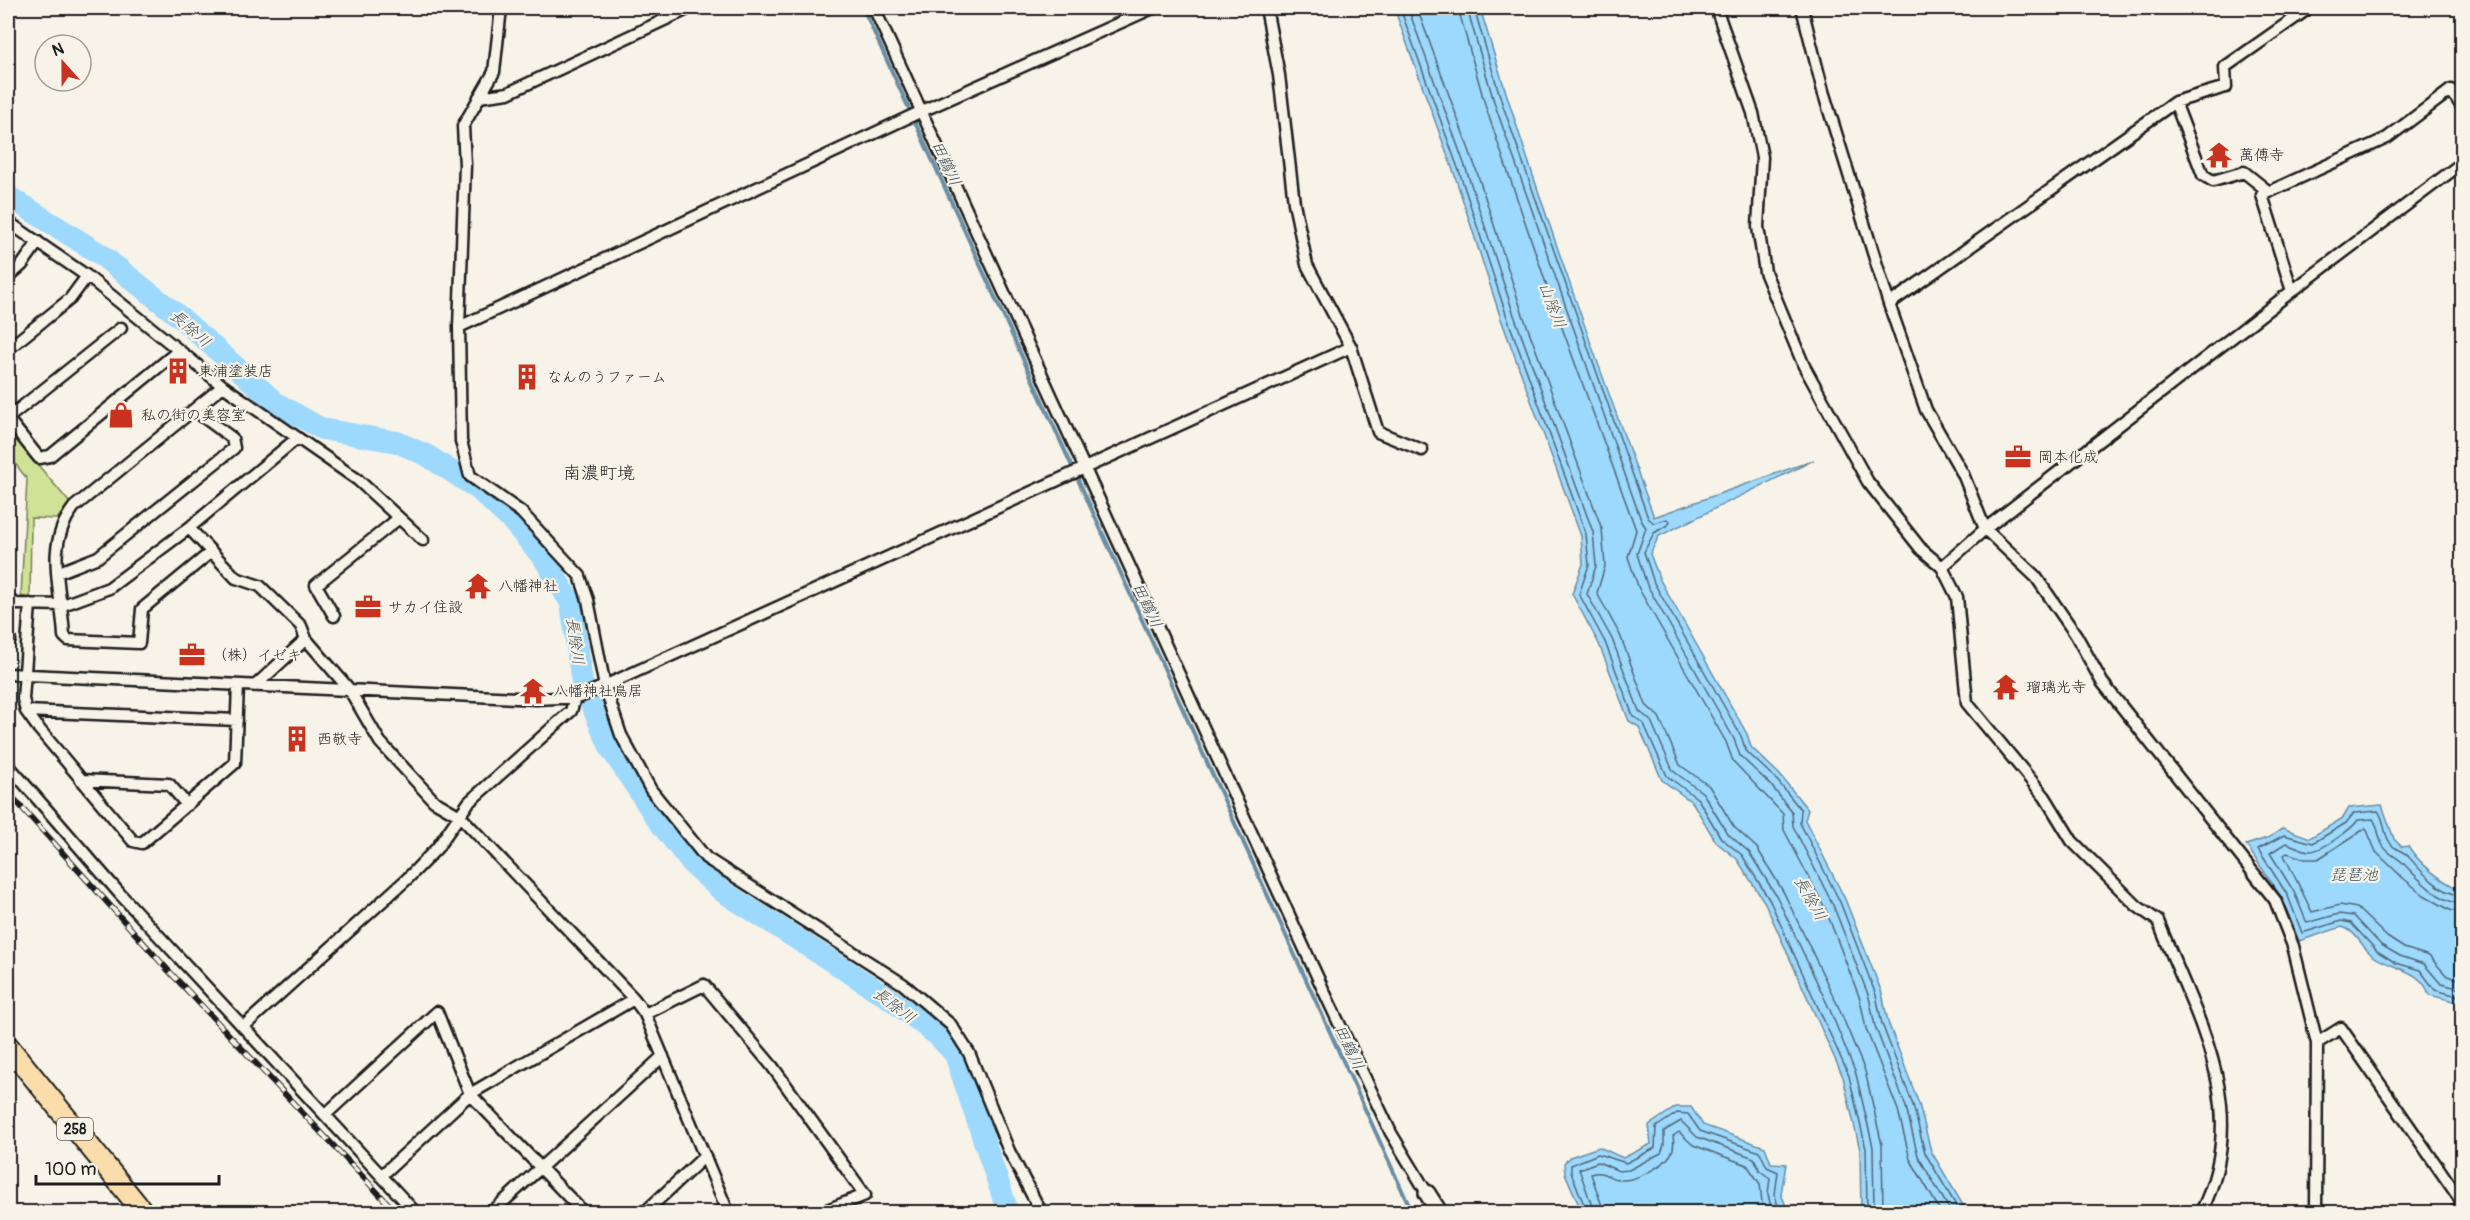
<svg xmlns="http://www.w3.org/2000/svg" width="2470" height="1220" viewBox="0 0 2470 1220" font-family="Pangolin,'Klee One',sans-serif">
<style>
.green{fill:#cfe296;stroke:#767f59;stroke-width:1.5}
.water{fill:#9dd8fd;stroke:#698da3;stroke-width:1.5}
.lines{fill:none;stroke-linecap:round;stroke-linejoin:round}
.shore{stroke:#506776;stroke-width:1.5}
.stream{stroke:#698da3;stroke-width:4}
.river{stroke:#9dd8fd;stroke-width:22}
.street-casing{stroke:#1c1c1c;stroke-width:15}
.secondary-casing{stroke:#1c1c1c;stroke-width:20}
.highway-casing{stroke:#1c1c1c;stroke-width:24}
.street{stroke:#f7f3e8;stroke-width:10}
.secondary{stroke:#f7f3e8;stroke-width:15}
.highway{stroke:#fbddab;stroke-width:20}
.rail-casing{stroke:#1c1c1c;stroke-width:6}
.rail{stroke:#f7f3e8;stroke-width:4;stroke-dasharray:11;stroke-linecap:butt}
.labels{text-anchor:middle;stroke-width:4.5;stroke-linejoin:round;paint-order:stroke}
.shield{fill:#f7f3e8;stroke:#5e5c59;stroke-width:1.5}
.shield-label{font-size:14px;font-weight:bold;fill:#1c1c1c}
.poi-label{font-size:15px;fill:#1c1c1c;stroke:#f7f3e8;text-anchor:start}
.water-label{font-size:16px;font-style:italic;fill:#435460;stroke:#f7f3e8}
.quarter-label{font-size:18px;fill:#1c1c1c;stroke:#f7f3e8}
</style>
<rect width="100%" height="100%" fill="#f7f3e8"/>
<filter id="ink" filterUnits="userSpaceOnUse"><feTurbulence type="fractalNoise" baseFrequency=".0167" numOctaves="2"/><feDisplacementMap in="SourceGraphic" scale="12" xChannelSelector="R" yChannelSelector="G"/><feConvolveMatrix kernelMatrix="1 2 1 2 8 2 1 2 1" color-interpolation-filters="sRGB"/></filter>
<g filter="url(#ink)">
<path class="green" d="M8,429l62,74 -13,16 -26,-1 -1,80 -9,-2 6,-117 -19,-25z"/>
<path class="water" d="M1394,8h86c51,171 112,341 174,509l160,-57 -155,76 -9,18 10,26 87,154 4,13 29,28 28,35 -3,10 40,79 37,94 6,29 31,82 12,47 36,61h-106l-1,-62 -17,-73 -78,-174 -28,-44 -21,-17 -23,-39 -31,-23 -23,-53 -10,-6 -30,-77 -27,-50 11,-30 -2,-28 -80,-217 -47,-146z
M2382,805l12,34 8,8 6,-1c14,21 32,34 54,45v112l-33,-8c-6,-25 -37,-26 -56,-39 -12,-9 -16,-25 -31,-29l-43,14 -17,-43 -36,-53 24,-8 13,-9 27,10 33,-20 6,-10z
M1676,1107h15l12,18 62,22 6,16 15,1 -5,30 6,14 -4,4h-201l-17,-39 -1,-10 6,-6 29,-10 24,11 28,-14 -2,-19z"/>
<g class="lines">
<path class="shore" d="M1400,8l59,163 48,146 79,217 3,31 -10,29 26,48 28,74 11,8 23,52 31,23 23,39 21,17 28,46 79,175 17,73 1,63
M1408,8l58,161 48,146 79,217 3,34 -9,28 25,45 27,72 12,10 22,50 30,22 24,40 22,19 28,45 53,113 26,64 17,73 1,65
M1417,8l58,158 47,146 80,217 3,37 -8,27 23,42 26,70 13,12 21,48 29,21 25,41 23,21 27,45 54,113 27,65 17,74 1,67
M1458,8l28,100 63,184 87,238 -8,27 11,32 87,153 7,19 50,53 1,16 41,78 35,91 6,30 32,81 12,49 31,53
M1467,8l28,97 146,415 5,8 -9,26 10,31 87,154 6,17 30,28 22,28 1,14 40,79 36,92 6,29 31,81 12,49 33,56
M1474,8l28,95 146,415 6,5 13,-4 3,2 -1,3 -15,9 -10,19 10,31 87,153 5,15 30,28 25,31 -1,13 40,79 36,93 6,29 31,81 12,48 35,59
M2462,896c-23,-3 -41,-25 -55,-41 -5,-5 -14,-5 -18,-14 -6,-9 -4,-22 -11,-30l-24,2 -8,10 -33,20 -29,-8 -26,14 30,47 14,37 39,-12 10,2 26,28 19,12 24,7 15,20 27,7
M2462,904c-23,-2 -45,-26 -60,-42 -6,-6 -15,-8 -20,-18 -4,-8 -4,-18 -9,-25l-15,1c-6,9 -37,32 -49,31 -8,-1 -16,-6 -23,-8l-16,10 24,39 13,31 32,-9 15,2 27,29 19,11 24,8 17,20 21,5
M2462,913l-12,-3 -26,-15 -21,-17 -27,-26 -10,-24 -48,31h-13l-18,-6 -3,2 28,57 28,-7 17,3 30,29 17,11 25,8 18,20 15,4
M1587,1212l-16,-40v-7l27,-11 28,9 29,-15 1,-21 21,-14 11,1 12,17 60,21 7,15 11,5 -3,22 4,18
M1594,1212l-15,-43 19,-7 21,9 10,-1 32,-17 3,-8v-14l17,-10 16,16 57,21 6,13 10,7 -2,16 4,18
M1604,1212l-13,-38c12,-5 19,6 31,6 13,1 42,-14 49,-26 3,-5 3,-12 2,-18l6,-4 14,13 54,20 13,19 3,28"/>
<path class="stream" d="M863,8l549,1204"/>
<path class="river" d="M8,196l92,58 80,63 96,86 46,26 75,13 31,14 50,33 34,32 33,39 26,43 11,80 29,66 46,70 35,45 30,27 170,109 46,36 17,18 53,158"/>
<g class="street-casing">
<path id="street" d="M501,8l-7,64 -31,54 2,39 -6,162 2,114 9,35 51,36 59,64 8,24 17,87 16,48 30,55 55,68 197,126 48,41 18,28 40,98 32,61
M874,8l454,992 63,133 36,60
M1266,8l13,67 15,128 13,62 44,82 27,85 44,18
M1716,8l37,105 9,44 -4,70 7,45 39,94 64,116 53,67 21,18 15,30 10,106 78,94 27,44 65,65 21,15c39,98 95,188 43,291
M1802,8l21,83 66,213 37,106 37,64 22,55 51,48 40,58 26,47 173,218 18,46 24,97 -1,169
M479,97l29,-4 182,-85
M2175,102l28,73 10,6 31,-9 25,20
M8,222l79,54 136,110 135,94 65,60
M8,277l14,-12 16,-23
M2292,291l-30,-96 125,-57 64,-48 11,17
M1889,304l286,-202 51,-15 -1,-20 84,-59
M459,327l463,-216 231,-103
M8,349l62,-50 17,-23
M8,418l113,-90
M8,419l31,39 11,-2 128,-105
M189,528l47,50 24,8 41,40 5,13 43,50 31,53 54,59 26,15 174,183 11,15 83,198
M211,552l-69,57 -3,34 -71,-3 -4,-4c-2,-46 -21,-89 10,-129l149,-121
M1942,567l43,-38 307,-238 170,-128
M57,573l41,-16 136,-109 -2,-10 -38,-28
M8,600l9,4 46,1 46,-17 80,-60 107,-89
M30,604l-7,95 3,12 13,18 94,112 9,2 93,-80 3,-78
M334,616l-18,-31 83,-67
M8,639l2,1
M8,674l528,25 44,-2 771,-350
M255,686l51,-47
M26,711l211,9
M8,765l112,129 295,318
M81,780l88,4 18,21
M645,1014l59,-29 68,81 93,129 -43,17
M243,1027l164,-148 30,-31 32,-46 102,-91 4,-13
M2317,1043l24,-15 121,174
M325,1115l112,-103 33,82 113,118
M381,1176l89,-82 164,-95
M492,1212l171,-156
M645,1212l60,-56
M2454,1212l8,-5"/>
</g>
<g class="secondary-casing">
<path id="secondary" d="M1427,1193l12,19"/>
</g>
<g class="highway-casing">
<path id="highway" d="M8,1046l135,166"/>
</g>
<use href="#street" class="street"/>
<use href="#secondary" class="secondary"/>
<use href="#highway" class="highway"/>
<g class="rail-casing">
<path id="rail" d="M8,792l159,177 229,243"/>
</g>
<use href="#rail" class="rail"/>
</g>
</g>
<defs>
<g id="temple-bare" transform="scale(2.07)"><path d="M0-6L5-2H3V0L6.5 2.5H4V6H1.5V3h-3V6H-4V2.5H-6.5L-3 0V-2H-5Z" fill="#c8321e" stroke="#f7f3e8" stroke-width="2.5" paint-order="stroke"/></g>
<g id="building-bare" transform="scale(2.07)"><path d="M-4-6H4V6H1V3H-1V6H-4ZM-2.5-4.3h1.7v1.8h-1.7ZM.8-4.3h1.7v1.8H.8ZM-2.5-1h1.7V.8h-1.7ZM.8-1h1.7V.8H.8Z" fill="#c8321e" stroke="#f7f3e8" stroke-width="2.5" paint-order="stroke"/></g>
<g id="shop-bare" transform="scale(2.07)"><path d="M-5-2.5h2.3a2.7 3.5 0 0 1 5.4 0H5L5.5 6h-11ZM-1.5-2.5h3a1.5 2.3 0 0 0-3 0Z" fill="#c8321e" stroke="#f7f3e8" stroke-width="2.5" paint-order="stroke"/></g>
<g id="office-bare" transform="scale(2.07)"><path d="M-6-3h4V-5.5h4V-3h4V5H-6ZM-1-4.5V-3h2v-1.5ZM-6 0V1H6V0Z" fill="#c8321e" stroke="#f7f3e8" stroke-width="2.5" paint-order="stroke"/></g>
</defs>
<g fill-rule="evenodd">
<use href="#temple-bare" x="2219" y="155"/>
<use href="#building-bare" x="178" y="371"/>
<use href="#building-bare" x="527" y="377"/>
<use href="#shop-bare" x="121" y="415"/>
<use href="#office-bare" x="2018" y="457"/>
<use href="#temple-bare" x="478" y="586"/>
<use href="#office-bare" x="368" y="607"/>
<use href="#office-bare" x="192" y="655"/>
<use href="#temple-bare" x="2006" y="687"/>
<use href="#temple-bare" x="533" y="691"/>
<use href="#building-bare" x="297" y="739"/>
</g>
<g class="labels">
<rect class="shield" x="57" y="1118" width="36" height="22" rx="4.5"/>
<g class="shield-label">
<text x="75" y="1134">258</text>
</g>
<g class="poi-label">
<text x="2239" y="160">萬傅寺</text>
<text x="198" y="376">東浦塗装店</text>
<text x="547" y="382">なんのうファーム</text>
<text x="141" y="420">私の街の美容室</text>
<text x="2038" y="462">岡本化成</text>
<text x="498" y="591">八幡神社</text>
<text x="388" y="612">サカイ住設</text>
<text x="212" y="660">（株）イゼキ</text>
<text x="2026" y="692">瑠璃光寺</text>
<text x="553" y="696">八幡神社鳥居</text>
<text x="317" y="744">西敬寺</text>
</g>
<g class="water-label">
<text transform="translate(947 163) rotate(65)" y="6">田鶴川</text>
<text transform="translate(1553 305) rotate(69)" y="6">山除川</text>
<text transform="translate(191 328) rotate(41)" y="6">長除川</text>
<text transform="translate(1148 605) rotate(65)" y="6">田鶴川</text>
<text transform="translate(576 641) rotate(82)" y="6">長除川</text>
<text x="2354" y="880">琵琶池</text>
<text transform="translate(1811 898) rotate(61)" y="6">長除川</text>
<text transform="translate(895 1005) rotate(37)" y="6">長除川</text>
<text transform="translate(1350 1047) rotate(65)" y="6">田鶴川</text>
</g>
<g class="quarter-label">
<text x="599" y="479">南濃町境</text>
</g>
</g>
<rect width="2470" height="1220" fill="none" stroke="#f7f3e8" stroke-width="30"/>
<rect x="15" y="15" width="2440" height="1190" fill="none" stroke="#1c1c1c" stroke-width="2" filter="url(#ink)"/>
<g transform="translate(63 63) rotate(339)"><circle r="28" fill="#f7f3e8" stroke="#9f9d96" stroke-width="1.5"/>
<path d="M0-4.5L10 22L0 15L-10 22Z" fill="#c8321e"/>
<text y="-9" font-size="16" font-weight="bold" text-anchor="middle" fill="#1c1c1c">N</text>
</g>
<path d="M36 1175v9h183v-9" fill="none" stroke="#1c1c1c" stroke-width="3"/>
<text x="45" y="1175" font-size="18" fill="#1c1c1c" stroke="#f7f3e8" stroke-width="4.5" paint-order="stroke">100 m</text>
</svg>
